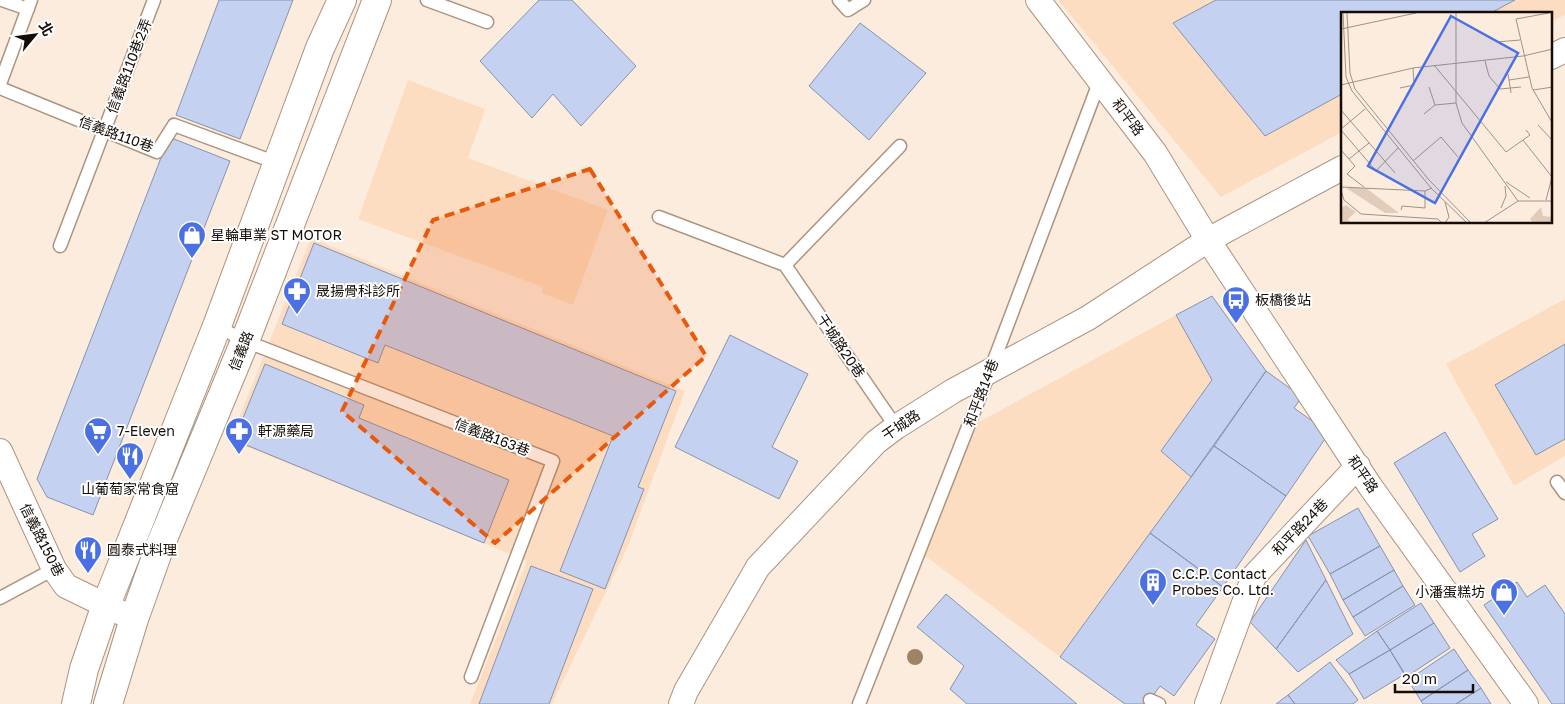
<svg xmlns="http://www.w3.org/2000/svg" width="1565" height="704" viewBox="0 0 1565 704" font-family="'Golos Text','Noto Sans TC',sans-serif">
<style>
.built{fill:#fdddc1}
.building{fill:#c4d1f1;stroke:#8792ac}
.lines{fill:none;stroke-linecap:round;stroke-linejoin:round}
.lane-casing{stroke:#ac947f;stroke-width:15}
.street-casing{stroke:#ac947f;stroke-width:26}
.secondary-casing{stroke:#ac947f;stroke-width:30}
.lane{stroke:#fff;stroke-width:12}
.street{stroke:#fff;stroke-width:24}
.secondary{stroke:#fff;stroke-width:28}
.tree{fill:#9f8464}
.marked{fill:#e8590c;fill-opacity:0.2;stroke:#e8590c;stroke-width:4;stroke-dasharray:10 6;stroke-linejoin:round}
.labels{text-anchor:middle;stroke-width:4;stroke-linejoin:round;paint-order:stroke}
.street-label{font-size:14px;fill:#140c05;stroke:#fff}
.poi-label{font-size:14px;fill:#140c05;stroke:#fff;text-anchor:start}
.inset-road{fill:none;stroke:#9f9287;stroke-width:1}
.view{fill:#4b70e3;fill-opacity:0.15;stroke:#4b70e3;stroke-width:2.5}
.inset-edge{fill:none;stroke:#140c05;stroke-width:2.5}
</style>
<rect width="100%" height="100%" fill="#fcecde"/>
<path class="built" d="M1058,0h507v15l-14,7v-8h-209v118l-121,65z
M408,80l77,29 -17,49 140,52 -35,95 -31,-12 1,-6 -185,-68z
M311,238l374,153 -57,155 -76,158h-82l57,-143 -297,-121z
M1565,299v157l-51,30 -68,-122z
M1176,315l36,65 -50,71 29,26 -131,180 -140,-105 55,-128z"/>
<path class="building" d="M219,0h74l-53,139 -64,-24z
M539,0h33l64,66 -55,60 -28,-32 -21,24 -52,-57z
M1216,0h299l-26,14h-147v80l-77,42 -92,-113z
M860,23l66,50 -57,67 -60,-54z
M169,137l61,24 -137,354 -46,-18 -10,-18z
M314,243l362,148 -38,96 6,2 -39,100 -45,-18 53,-135 -228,-91 -7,18 -96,-39z
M1212,296l54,75 -75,106 -30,-26 51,-71 -36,-65z
M730,335l78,39 -36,73 26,14 -19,38 -104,-52z
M1565,344v95l-29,16 -41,-70z
M265,364l99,41 -5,13 150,62 -25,63 -250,-103z
M1266,371l36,26 -8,11 35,25 -43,63 -72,-50z
M1445,432l53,87 -26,15 13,22 -25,16 -66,-109z
M1214,446l72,50 -63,91 -73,-54z
M1358,508l22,38 -50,28 -22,-38z
M1150,533l73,54 -27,38 19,14 -41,57 -14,-10 -13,18h-22l-65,-47z
M1306,540l20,40 -50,69 -26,-27z
M1380,546l14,24 -51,30 -13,-26z
M531,566l62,23 -44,115h-70z
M1394,570l9,16 -50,31 -10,-17z
M1326,580l27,54 -55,38 -22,-23z
M1517,582l10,15 18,-12 20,29v90h-13l-68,-99z
M1403,586l12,19 -50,31 -12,-19z
M946,594l131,110h-110l-17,-15 14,-23 -47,-39z
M1421,603l13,20 -44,27 -13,-19z
M1434,623l16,25 -44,29 -16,-27z
M1377,631l13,19 -41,24 -13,-14z
M1454,649l14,21 -47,31 -13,-21z
M1390,650l15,24 -41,25 -15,-25z
M1330,662l28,38 -5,4h-58l-7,-9z
M1468,670l13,18 -25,16h-33l-2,-3z
M1481,688l10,16h-35z
M1288,695l7,9h-19z"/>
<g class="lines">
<g class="lane-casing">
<path id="lane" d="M2,0l26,9
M427,0l60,22
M839,0l9,10 16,-10
M0,84l31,-84
M0,88l157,64 17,-27 103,38
M659,217l126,48 111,162
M60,246l94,-246
M785,265l115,-119
M217,326l28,15 308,120 -82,216
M1557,482l8,11
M0,598l54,-29
M1150,700l9,4
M859,704l131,-333 110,-291"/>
</g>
<g class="street-casing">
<path id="street" d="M1038,0l117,153 53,87 162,246 156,218
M1551,57l14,-7
M0,451l54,118 12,17 68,33
M681,704l5,-13 72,-124 118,-125 20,-15 57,-36 135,-73 120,-78 134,-72
M1207,704l47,-128 104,-110"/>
</g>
<g class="secondary-casing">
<path id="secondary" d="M76,704l8,-35 22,-64 111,-279 103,-278 22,-48
M108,704l26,-85 26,-73 85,-205 132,-341"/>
</g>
<use href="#lane" class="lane"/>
<use href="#street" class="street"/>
<use href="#secondary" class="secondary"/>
</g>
<circle class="tree" cx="915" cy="657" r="8"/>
<path class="marked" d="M590,169l116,187 -211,187 -153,-132 91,-191z"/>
<defs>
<g id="shop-pin" transform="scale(1.4375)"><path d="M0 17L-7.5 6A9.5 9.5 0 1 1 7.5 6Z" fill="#4b70e3" stroke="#fff"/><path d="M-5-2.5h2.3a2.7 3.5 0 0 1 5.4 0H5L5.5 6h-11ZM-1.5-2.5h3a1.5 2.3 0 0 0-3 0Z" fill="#fff"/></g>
<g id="pharmacy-pin" transform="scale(1.4375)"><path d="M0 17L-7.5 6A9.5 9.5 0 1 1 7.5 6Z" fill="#4b70e3" stroke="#fff"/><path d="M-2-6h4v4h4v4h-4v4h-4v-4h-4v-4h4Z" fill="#fff"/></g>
<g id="bus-pin" transform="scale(1.4375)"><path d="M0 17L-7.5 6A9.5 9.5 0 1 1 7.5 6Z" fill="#4b70e3" stroke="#fff"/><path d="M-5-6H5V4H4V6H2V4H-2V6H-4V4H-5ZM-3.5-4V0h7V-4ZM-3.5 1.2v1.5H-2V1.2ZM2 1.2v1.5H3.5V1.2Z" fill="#fff"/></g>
<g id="supermarket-pin" transform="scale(1.4375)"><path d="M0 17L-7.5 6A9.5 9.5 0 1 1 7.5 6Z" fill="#4b70e3" stroke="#fff"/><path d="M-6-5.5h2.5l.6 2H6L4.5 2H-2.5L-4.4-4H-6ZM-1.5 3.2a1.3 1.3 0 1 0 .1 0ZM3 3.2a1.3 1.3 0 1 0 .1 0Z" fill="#fff"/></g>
<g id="restaurant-pin" transform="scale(1.4375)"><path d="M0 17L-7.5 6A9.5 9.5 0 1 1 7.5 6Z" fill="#4b70e3" stroke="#fff"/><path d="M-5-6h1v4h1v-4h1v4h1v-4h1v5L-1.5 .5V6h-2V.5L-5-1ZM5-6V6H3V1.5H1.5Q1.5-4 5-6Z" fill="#fff"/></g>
<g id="building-pin" transform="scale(1.4375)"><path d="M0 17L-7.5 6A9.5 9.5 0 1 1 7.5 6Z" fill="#4b70e3" stroke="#fff"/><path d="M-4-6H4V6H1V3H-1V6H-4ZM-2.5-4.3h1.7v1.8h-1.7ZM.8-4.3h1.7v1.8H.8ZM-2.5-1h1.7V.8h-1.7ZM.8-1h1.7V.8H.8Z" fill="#fff"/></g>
</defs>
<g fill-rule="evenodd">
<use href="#shop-pin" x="192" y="235"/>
<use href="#pharmacy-pin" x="297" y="291"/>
<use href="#bus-pin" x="1236" y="300"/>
<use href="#supermarket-pin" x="98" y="431"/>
<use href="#pharmacy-pin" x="239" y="431"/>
<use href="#restaurant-pin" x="130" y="456"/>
<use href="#restaurant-pin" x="88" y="550"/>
<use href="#building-pin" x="1153" y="582"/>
<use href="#shop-pin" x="1504" y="592"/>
</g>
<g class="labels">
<g class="street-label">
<text transform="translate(129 66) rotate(-69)" y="5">信義路110巷2弄</text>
<text transform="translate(1128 117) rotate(53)" y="5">和平路</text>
<text transform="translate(116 134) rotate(20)" y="5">信義路110巷</text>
<text transform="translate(841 346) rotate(56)" y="5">干城路20巷</text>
<text transform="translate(241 351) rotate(-68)" y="5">信義路</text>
<text transform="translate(981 393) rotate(-69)" y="5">和平路14巷</text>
<text transform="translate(901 425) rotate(-34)" y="5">干城路</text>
<text transform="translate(492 437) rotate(21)" y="5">信義路163巷</text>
<text transform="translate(1363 474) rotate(56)" y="5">和平路</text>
<text transform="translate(1300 527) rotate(-46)" y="5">和平路24巷</text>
<text transform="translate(42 540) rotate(63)" y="5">信義路150巷</text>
</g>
<g class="poi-label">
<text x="211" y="240">星輪車業 ST MOTOR</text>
<text x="316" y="296">晟揚骨科診所</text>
<text x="1255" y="305">板橋後站</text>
<text x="117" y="436">7-Eleven</text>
<text x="258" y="436">軒源藥局</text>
<text x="130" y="494" text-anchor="middle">山葡萄家常食窟</text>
<text x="107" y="555">圓泰式料理</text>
<text x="1172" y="579">C.C.P. Contact<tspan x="1172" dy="16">Probes Co. Ltd.</tspan></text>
<text x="1485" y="597" text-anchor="end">小潘蛋糕坊</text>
</g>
</g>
<g transform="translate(1341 12)">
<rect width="211" height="211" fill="#fcecde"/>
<path d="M5,176h20l33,25h-14zM5,193l10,7 -8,7 2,4h-9v-15zM200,195l2,9 9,1v6h-19l-3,-4z" fill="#e1ccba"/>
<path class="inset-road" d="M2,1l3,64 6,14 79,97 36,35M6,1l3,60 5,16 74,91 42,43M115,1v90l6,20 56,78M208,1l-33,6 16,69 21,36M0,17l75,-16M156,30l23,-2M144,49l4,15 11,13 21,-2M93,53l72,87 17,-12 29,37 -6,23M167,62l3,19M168,68l20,-3M0,73l72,-17 110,-12 30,-7M88,75l6,18M59,76l14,-3 -1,-17M192,78l20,-3M0,98l54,63M83,102l11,-9 21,-2M197,113l15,16M0,117l24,-20M0,118l35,41 22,-23M182,128l7,-5 -4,-5M0,138l14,16 -8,8 17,13M8,147l20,-16M72,149l28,-24 17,20M165,170l24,16M0,175l84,4 7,-3M0,178l3,10 17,14 77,5 4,4M160,196l5,-12 -1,-10M60,198l1,-4 23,2v-17M104,211l4,-6 -4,-15M143,211l34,-22h35"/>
<path class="view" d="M110,4l67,37 -83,150 -67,-37z"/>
<rect width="211" height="211" class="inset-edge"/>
</g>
<g transform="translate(35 35) rotate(61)" stroke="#ffffff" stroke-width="4" paint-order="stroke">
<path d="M0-4L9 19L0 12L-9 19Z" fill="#140c05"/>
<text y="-8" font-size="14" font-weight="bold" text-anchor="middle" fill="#140c05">北</text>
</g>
<path d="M1395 684v8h78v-8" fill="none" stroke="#140c05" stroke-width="2.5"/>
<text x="1402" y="684" font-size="15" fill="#140c05" stroke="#ffffff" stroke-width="4" paint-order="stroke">20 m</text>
</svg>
